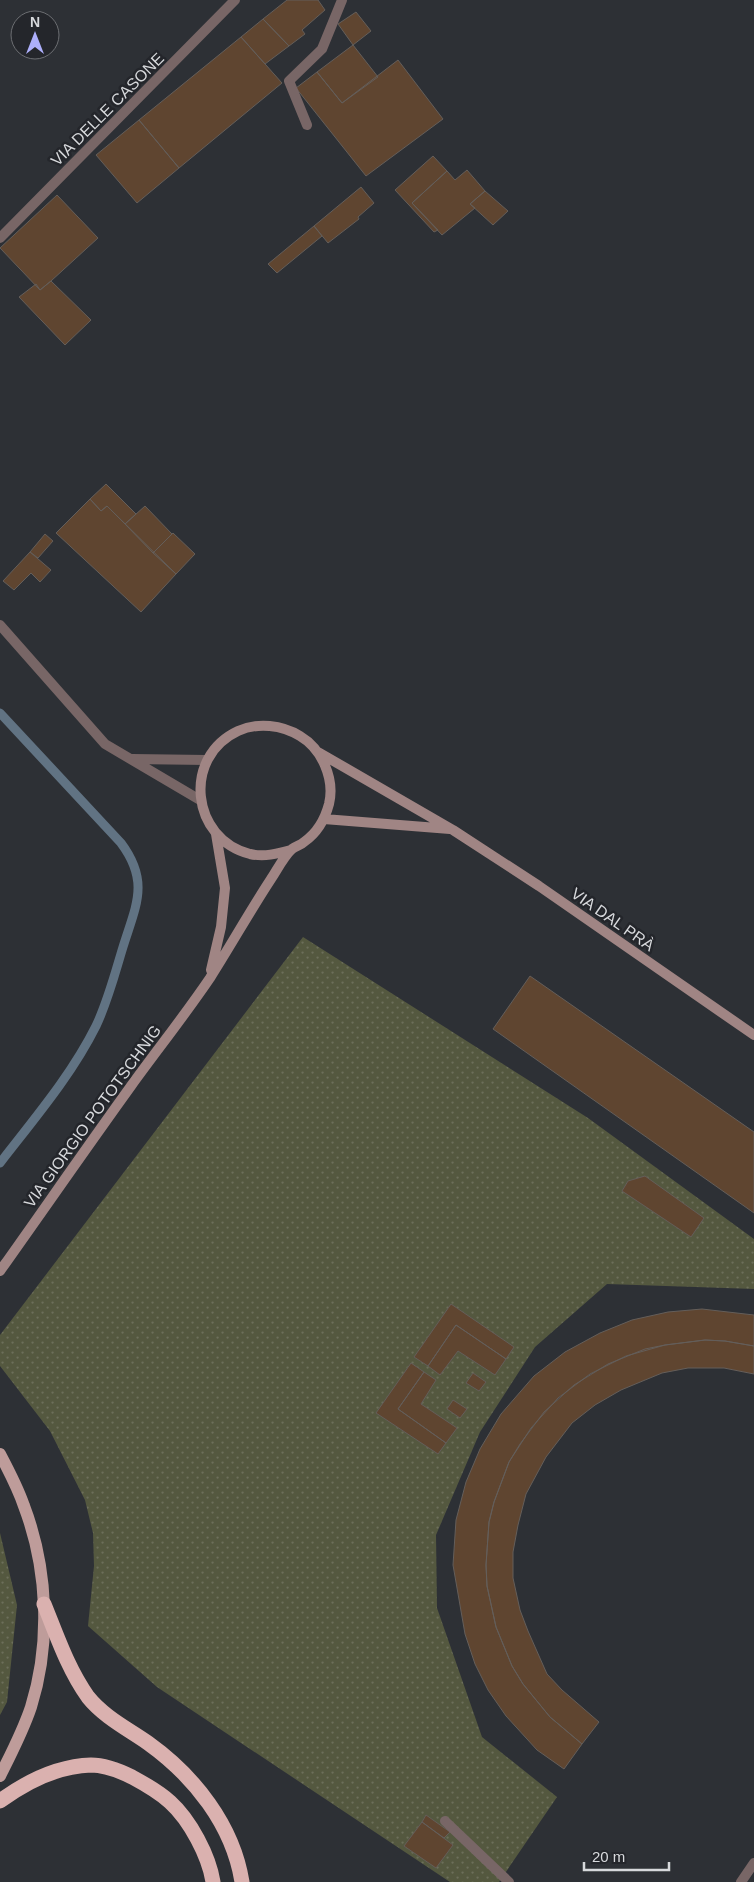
<svg xmlns="http://www.w3.org/2000/svg" width="754" height="1882" viewBox="0 0 754 1882" font-family="Arial,sans-serif">
<style>
.park{fill:url(#park-dots)}
.lines{fill:none;stroke-linecap:round;stroke-linejoin:round}
.stream{stroke:#617383;stroke-width:9}
.building{fill:#5f4530;stroke:#645e5a}
.lane{stroke:#786666;stroke-width:10}
.street{stroke:#786666;stroke-width:10}
.secondary{stroke:#a08584;stroke-width:10}
.primary{stroke:#be9c9a;stroke-width:12}
.highway{stroke:#dab1af;stroke-width:15}
.labels{text-anchor:middle;stroke-width:5;stroke-linejoin:round;paint-order:stroke}
.street-label{font-size:16px;fill:#d7d9dc;stroke:#24262b}
</style>
<defs>
<pattern id="park-dots" width="8" height="8" patternUnits="userSpaceOnUse" patternTransform="scale(1.25)"><rect width="8" height="8" fill="#54583f"/><path d="M2 2h.1M6 6h.1" fill="none" stroke="#6c6f5a" stroke-width="1.8" stroke-linecap="round"/></pattern>
</defs>
<rect width="100%" height="100%" fill="#2d3035"/>
<path class="park" d="M303,937l285,181 166,121v50l-147,-5 -72,63 -55,85 -44,103 1,73 45,129 75,60 -58,85h-49l-293,-195 -69,-61 6,-60 -1,-33 -8,-33 -35,-69 -50,-65v-31z
M0,1533l17,72 -10,97 -7,13z"/>
<g class="lines">
<path class="stream" d="M0,713l121,130c29,39 15,62 2,104 -8,26 -15,54 -27,79 -25,50 -62,93 -96,137"/>
</g>
<path class="building" d="M287,0h31l7,10 -23,20 3,4 -16,12 -26,-27z
M356,12l15,19 -18,14 -15,-21z
M263,19l26,27 -24,18 -24,-27z
M241,37l41,46 -103,85 -40,-48z
M353,45l25,32 -36,26 -25,-31z
M398,60l45,59 -77,57 -70,-88 21,-16 25,31z
M139,120l40,48 -42,35 -41,-48z
M433,156l14,15 -35,32 26,27 -4,2 -39,-42z
M467,170l18,21 -15,13 5,4 -33,27 -30,-32 35,-32 8,9z
M361,187l13,16 -16,14 1,2 -31,24 -14,-17z
M485,191l23,20 -15,14 -23,-21z
M57,195l41,43 -47,43 -11,9 -40,-42z
M314,226l8,10 -45,37 -9,-9z
M51,281l40,39 -26,25 -46,-48 17,-13 4,6z
M106,484l30,30 -11,10 -18,-18 -6,5 -11,-12z
M90,499l11,12 6,-5 69,68 -35,38 -85,-79z
M145,506l27,28 -19,19 -28,-29z
M173,533l22,21 -19,20 -23,-21z
M45,534l8,7 -15,17 -8,-6z
M30,552l21,18 -11,12 -9,-9 -17,17 -11,-9z
M530,976l224,156v81l-261,-184z
M645,1176l59,42 -13,19 -69,-46 6,-10z
M451,1304l63,43 -8,12 -50,-34 -28,41 -14,-9z
M702,1309l52,6v31l-29,-5 -20,-1 -40,5 -39,11 -36,18 -32,24 -27,30 -22,34 -15,40 -5,20 -3,43 1,21 9,41 16,39 11,18 27,33 32,27 -18,25 -27,-19 -31,-34 -18,-26 -13,-26 -10,-30 -12,-69 3,-45 10,-38 14,-33 21,-35 33,-38 31,-24 35,-19 32,-13 36,-8z
M456,1325l50,34 -11,16 -37,-24 -18,24 -12,-9z
M705,1340l20,1 29,5v28l-30,-6h-36l-26,5 -41,17 -26,15 -23,18 -26,34 -20,37 -8,31 -5,27v26l7,32 8,21 19,43 15,16 37,32 -17,22 -32,-27 -27,-33 -11,-18 -16,-39 -9,-41 -1,-21 3,-43 5,-20 15,-40 11,-18 24,-32 30,-27 34,-21 37,-15 20,-4z
M411,1363l13,9 -26,37 48,34 -8,11 -62,-41z
M424,1372l12,8 -15,24 36,24 -11,15 -48,-34z
M473,1373l13,9 -7,9 -13,-8z
M453,1400l14,9 -7,9 -13,-9z
M426,1815l24,17 -6,6 -22,-16z
M422,1822l31,23 -17,23 -32,-22z"/>
<g class="lines">
<path class="lane" d="M445,1821l64,61
M741,1882l13,-19"/>
<path class="street" d="M307,125l-18,-44 33,-32 20,-49
M0,238l235,-238
M0,625l105,119 95,56
M132,759l75,1"/>
<path class="secondary" d="M318,752l135,78 86,56 215,149
M324,819l126,10
M211,970l10,-43 4,-39 -9,-54
M0,1271c44,-62 87,-124 131,-185 26,-36 54,-71 79,-108 21,-33 40,-67 61,-99 6,-9 13,-23 21,-30 4,-3 9,-4 12,-7 13,-9 21,-23 25,-38 6,-25 -7,-55 -29,-68 -18,-11 -42,-14 -62,-5 -56,26 -47,108 12,123 14,3 27,0 41,-4"/>
<path class="primary" d="M0,1454c9,17 18,34 24,52 24,63 27,137 7,201 -8,24 -20,47 -31,69"/>
<path class="highway" d="M44,1604c13,32 24,65 44,93 16,20 40,32 60,46 46,33 85,82 94,139
M0,1801c26,-19 58,-35 91,-36 14,0 29,6 41,12 13,7 27,15 38,25 20,18 39,54 43,80"/>
</g>
<g class="labels">
<g class="street-label">
<text transform="translate(107 109) rotate(-45)" y="6">VIA DELLE CASONE</text>
<text transform="translate(613 919) rotate(35)" y="6">VIA DAL PRÀ</text>
<text transform="translate(92 1116) rotate(-54)" y="6">VIA GIORGIO POTOTSCHNIG</text>
</g>
</g>
<g transform="translate(35 35)"><circle r="24" fill="#24262b" stroke="#6c6e72"/>
<path d="M0-4L9 19L0 12L-9 19Z" fill="#adaffb"/>
<text y="-8" font-size="14" font-weight="bold" text-anchor="middle" fill="#d7d9dc">N</text>
</g>
<path d="M584 1862v8h85v-8" fill="none" stroke="#d7d9dc" stroke-width="2.5"/>
<text x="592" y="1862" font-size="15" fill="#d7d9dc" stroke="#24262b" stroke-width="4" paint-order="stroke">20 m</text>
</svg>
